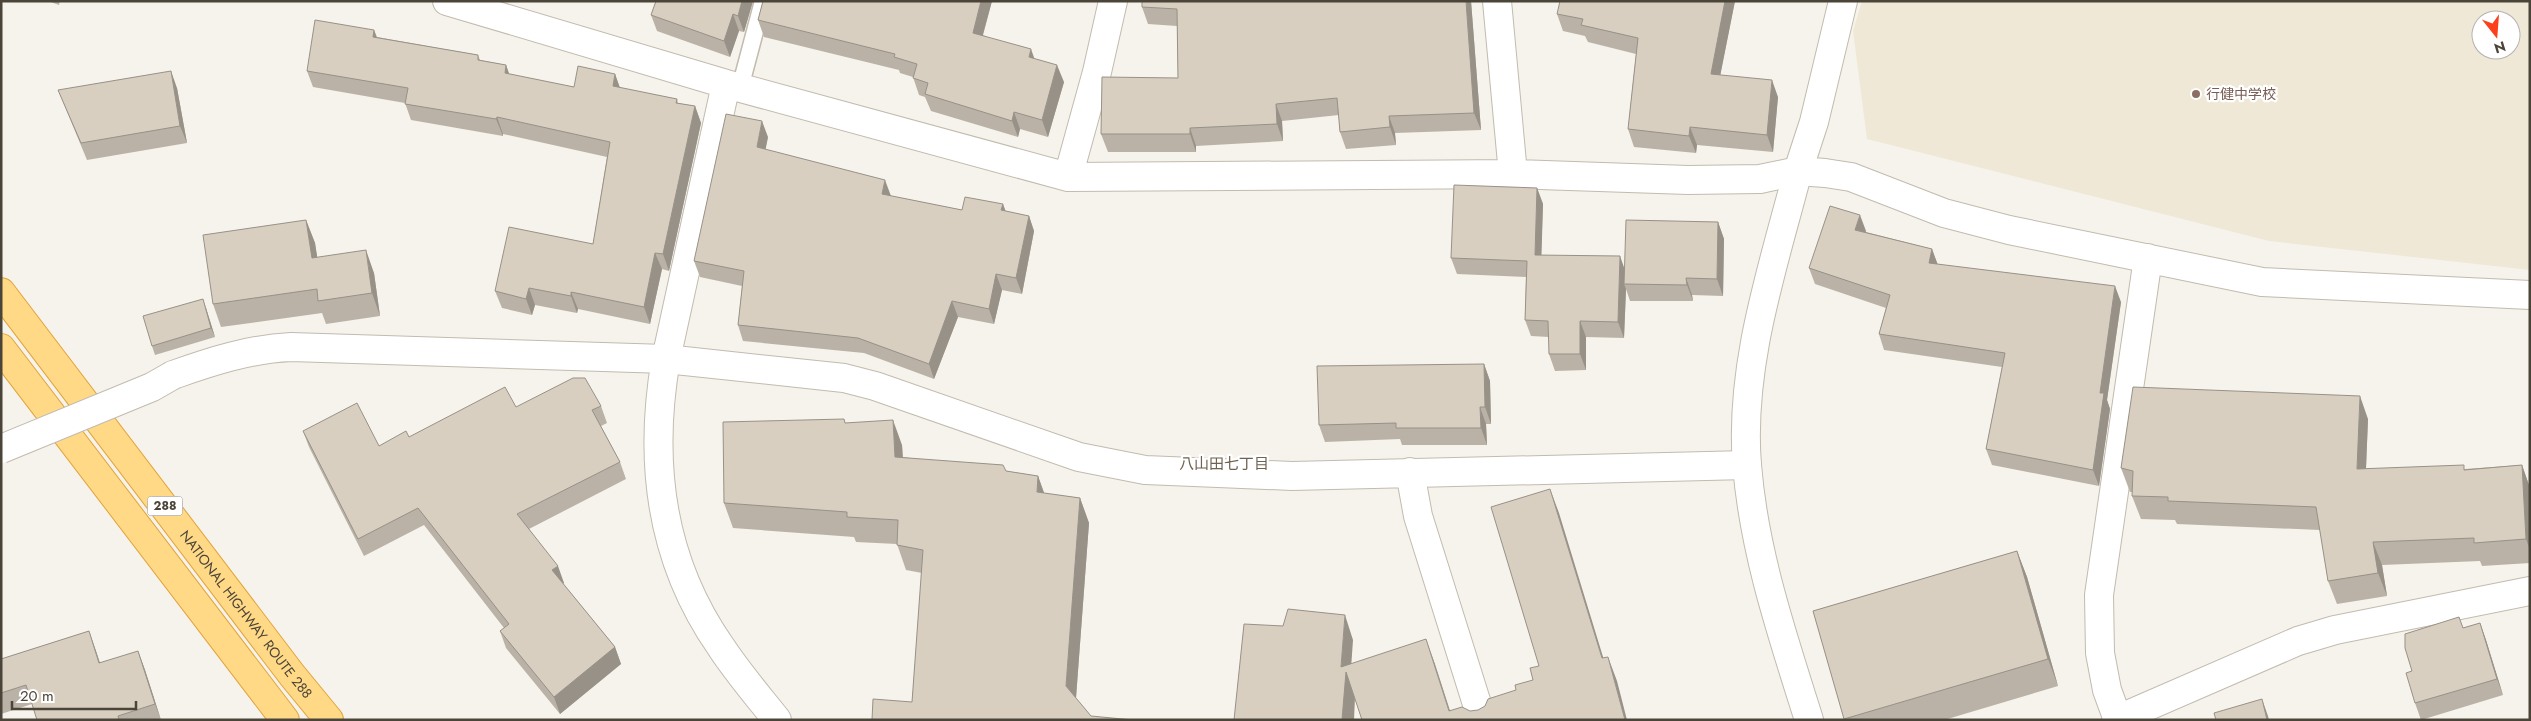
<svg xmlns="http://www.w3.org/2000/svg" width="2531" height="721" viewBox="0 0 2531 721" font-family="Jost,'Noto Sans JP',sans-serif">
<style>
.education{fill:#efe8d6;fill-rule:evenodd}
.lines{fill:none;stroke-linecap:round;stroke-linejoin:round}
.service-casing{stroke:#c2bbae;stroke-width:19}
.minor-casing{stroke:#c2bbae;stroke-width:30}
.tertiary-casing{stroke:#c2bbae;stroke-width:30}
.trunk-casing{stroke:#e0a43c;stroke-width:30}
.service{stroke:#fff;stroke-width:16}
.minor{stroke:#fff;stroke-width:28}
.tertiary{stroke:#fff;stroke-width:28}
.trunk{stroke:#ffd985;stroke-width:28}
.minor-bridge-casing{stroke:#c2bbae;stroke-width:30;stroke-linecap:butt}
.minor-bridge{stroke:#fff;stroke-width:28}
.wall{fill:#bab2a6}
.shaded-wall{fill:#979187}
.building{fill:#d8cfc1;stroke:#979187}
.education-dot{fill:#8d6e63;stroke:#fff;stroke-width:2}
.labels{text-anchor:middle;stroke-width:4.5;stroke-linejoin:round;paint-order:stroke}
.shield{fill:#fff;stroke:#817c74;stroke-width:1}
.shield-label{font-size:12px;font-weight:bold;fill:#4b4439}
.education-label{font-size:14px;fill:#785e54;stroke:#fff;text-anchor:start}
.street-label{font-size:14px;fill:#4b4439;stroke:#fff}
.neighbourhood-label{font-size:15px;fill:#6e6250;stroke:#fff}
</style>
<rect width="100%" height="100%" fill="#f6f3ec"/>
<path class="education" d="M1862,1h668v269l-261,-29 -402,-102 -14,-108zM2481,20h30v30h-30z"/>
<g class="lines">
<g class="service-casing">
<path id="service" d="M740,88l23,-87"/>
</g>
<g class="minor-casing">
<path id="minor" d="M447,1l279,83 342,93 445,-3 175,6 72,-1 38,-8 27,2 26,4 93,36 65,17 253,52 268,13
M1497,1l16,173
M726,84l-60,275c-18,103 -6,201 55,288 17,26 37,49 56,73
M1798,171l16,-49 29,-121
M1068,177l29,-105 16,-71
M173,375c39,-14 77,-26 118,-28l375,12 178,19 31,8 204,71 66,13 147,6 455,-11
M1410,472l8,44 64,204
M2116,720l182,-79 37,-11 195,-39
M2118,720l-11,-30 -7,-37 -1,-58 49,-337"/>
</g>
<g class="tertiary-casing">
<path id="tertiary" d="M1798,171c-25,96 -59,195 -51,294 7,88 36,172 62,255"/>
</g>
<g class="trunk-casing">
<g id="trunk">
<path id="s1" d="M1,292l291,383 37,45"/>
<path d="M1,348l284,372"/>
</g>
</g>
<use href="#service" class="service"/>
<use href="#minor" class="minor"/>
<use href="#tertiary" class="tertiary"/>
<use href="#trunk" class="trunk"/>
<g class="minor-bridge-casing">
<path id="minor-bridge" d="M1,449l151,-62 21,-12"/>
</g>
<use href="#minor-bridge" class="minor-bridge"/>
</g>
<path class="wall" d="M48,1h12l-1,4z
M656,1h97l-9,31 -5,-1 -9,26 -73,-26 -6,-16z
M763,1h229l-9,34 52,24 29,23 -16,55 -28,-8 -2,8 -87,-26 -6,-14 -6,-2 -6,-18 -13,-4 -1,-3 -135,-33 -6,-17z
M1471,1l10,129 -86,3 1,12 -50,4 -6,-17 -1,-17 -57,6 1,20 -87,5v6h-88l-7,-18 77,-56 -1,-52 -29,-2 -6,-17z
M1735,1l-15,74 58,22 -5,55 -76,-7 -1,8 -62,-6 -6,-18 8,-75 -48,-12 -3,-6 -22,-5 -6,-17z
M374,30l3,7 101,18 2,5 26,5 3,9 65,13 41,-13 5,14 57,11 1,4 17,3 6,17 -32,148 -7,-2 -12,55 -72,-15 -1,4 -42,-8 -3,10 -30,-7 -7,-17 98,-47 14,-87 -104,-23v2l-92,-16 -6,-17 -92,-16 -6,-16z
M177,88l10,55 -100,17 -22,-53 -7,-17z
M768,137l-3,13 126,46 71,14 41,-6 2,7 24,5 5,15 -12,63 -20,-4 -8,34 -36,-7 -24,62 -70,-26 -121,-12 -5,-16 4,-39 -42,-9 -6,-16z
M1537,188l6,16 -2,51 83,12 94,-45 6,17 -1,57 -31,-1 1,6h-63l-4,-12 -2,49 -38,-1v33l-31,1 -6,-17v-17l-18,-1 -6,-16 1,-43 -69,-3 -6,-16z
M306,220l9,23 2,14 57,16 6,43 -54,8 -4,-11 -101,14 -8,-23z
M1866,231v1l66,17 5,15 184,38 -14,98 3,9 -11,77 -107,-21 -6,-16 16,-82 -118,-17 -5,-16 7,-26 -71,-24 -6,-16z
M206,308l9,29 -60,18 -3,-9z
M1484,364l6,17 1,43h-5l1,21h-85l-2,-6 -75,3 -6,-17z
M601,406l6,17 -6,3 19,36 6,17 -97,50 35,54 -1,1 52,63 6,17 -61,50 -54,-66 -6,-17 4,-3 -80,-103 -60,31 -55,-109 -6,-16 76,15 137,-39z
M844,419l1,4 57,22 1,12 103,14 32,5 6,17 36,5 9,25 -13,175 -164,4 10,-129 -16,-3 -9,-26 -41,-2 -2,-5 -121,-9 -9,-25z
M2368,419l-2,50h99l57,-4 8,23v75l-48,3 -2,-5 -98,4 5,31 -50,8 -9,-23 -8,-51 -143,-6 -2,-4 -34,-1 -9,-23v-4h-2l-9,-24z
M2017,551l10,26 31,109 -114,34h-99l-32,-109z
M2459,617l4,11 17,-5 6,17 17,55 -82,25 -6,-17 -3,-32z
M89,631l11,32 38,-12 7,19 16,50h-124l-5,-16 -31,10v-55z"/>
<path class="shaded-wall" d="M742,1h11l-9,31 -6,-16z
M981,1h11l-13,48 -6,-16z
M1466,1h5l10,129 -7,-17z
M1725,1h10l-18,91 -6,-18z
M733,14l6,17 -9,26 -6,-16z
M374,30l6,17 -7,-10z
M1031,49l6,17 -8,-9z
M506,65l6,17 -7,-9z
M1057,65l7,17 -16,55 -6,-17z
M171,71l6,17 10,55 -7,-17z
M615,74l6,17 -8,-5z
M1772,80l6,17 -5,55 -6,-17z
M1276,104l6,17 1,20 -6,-17z
M695,106l6,17 -32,148 -6,-17z
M1014,112l6,17 -2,8 -6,-16z
M1389,116l6,17 1,12 -6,-18z
M497,117l6,17v2l-7,-17z
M762,121l6,16 -5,26 -6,-16z
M1690,127l7,18 -1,8 -7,-17z
M1190,128l6,18v6l-6,-18z
M885,180l6,16 -4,14 -5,-16z
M1537,188l6,16 -2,67 -6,-16z
M1003,204l6,16 -8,-10z
M1860,215l6,16 -5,14 -6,-15z
M1029,216l5,15 -12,63 -6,-16z
M306,220l9,23 6,38 -9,-23z
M1718,222l6,17 -1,57 -6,-17z
M1932,249l6,16 -9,-2z
M366,250l8,23 6,43 -8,-23z
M655,253l7,16 -12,55 -6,-17z
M1620,256l6,17 -2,11 2,5 -2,49 -6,-16z
M996,274l6,16 -8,34 -5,-15z
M1686,278l6,17 1,6 -6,-16z
M2115,286l6,16 -14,98 3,9 -11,77 -6,-16 7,-77z
M529,288l6,17 -3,10 -6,-16z
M571,292l7,17 -1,4 -6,-17z
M203,299l3,9 9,29 -4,-9z
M952,301l6,16 -24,62 -5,-15z
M1580,321l6,16v33l-6,-16z
M1484,364l6,17 1,43 -6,-17z
M2360,396l8,23 -3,73 -8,-23z
M1480,407l6,17 1,21 -6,-17z
M893,420l9,25 2,37 -9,-25z
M2522,465l8,23v62l-4,-11z
M1038,476l9,25 -10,-9z
M1550,489l9,24 52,170 -9,-25z
M1080,498l9,25 -14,188 -9,-25z
M2373,542l9,23 5,31 -9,-23z
M2017,551l10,26 31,109 -10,-27z
M558,566l6,17 -6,4 -6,-17z
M1345,615l8,25 -3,43 5,14 -1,23h-12l-1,-53z
M2480,623l6,17 17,55 -6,-16z
M89,631l7,20 10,31 -7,-19z
M1426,639l9,25 18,56h-1z
M615,647l6,17 -61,50 -6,-17z
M138,651l7,19 16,50 -6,-16z
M1608,657l9,24 10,39h-2z
M2262,699l6,17 1,4h-2z"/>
<path class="building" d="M656,1h86l-4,15 -5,-2 -9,27 -73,-26z
M763,1h218l-8,32 58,16 -2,8 28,8 -15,55 -28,-8 -2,9 -87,-27 3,-11 -15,-5 4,-14 -23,-7 1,-3 -137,-34z
M1142,1h324l8,112 -85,3 1,11 -50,5 -3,-34 -61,6 1,20 -87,4v6h-89l1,-57 76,1 -1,-69 -35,-2z
M1560,1h165l-14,73 61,6 -5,55 -77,-8 -1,9 -61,-7 10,-91 -57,-13 2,-6 -26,-5z
M315,20l59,10 -1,7 105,18v5l28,5 -1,8 69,14 4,-21 37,8 -2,12 64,13 -1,4 19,3 -32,148 -8,-1 -11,54 -73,-15v4l-42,-8 -3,11 -31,-8 14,-64 84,17 17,-102 -113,-25 -1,2 -91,-15 3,-16 -101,-17z
M171,71l9,55 -99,17 -23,-53z
M726,114l36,7 -5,26 128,33 -3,14 80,16 3,-13 38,7 -2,6 28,6 -13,62 -20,-4 -7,35 -37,-8 -23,63 -71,-26 -120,-13 6,-54 -50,-10z
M1454,185l83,3 -2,67 85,1 -2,66 -38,-1v33h-31l-1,-33 -23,-1 2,-59 -76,-3z
M1830,206l30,9 -5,15 77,19 -3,14 186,23 -15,107h4l-11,77 -107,-21 19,-96 -126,-19 11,-39 -81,-27z
M306,220l6,38 54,-8 6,43 -54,8 -1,-12 -104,15 -10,-69z
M1626,220l92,2 -1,57 -31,-1 1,7 -63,-1z
M203,299l8,29 -59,18 -9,-30z
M1484,364l1,43h-5l1,21h-85v-5l-77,2 -2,-59z
M573,378h12l16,28 -9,4 28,52 -103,52 41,52 -6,4 63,77 -61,50 -54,-66 9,-7 -91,-116 -60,31 -55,-108 54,-28 22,43 27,-15 3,6 96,-50 11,20z
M2133,387l227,9 -3,73 107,-4v5l58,-5 4,74 -52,4v-5l-101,4 5,31 -50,8 -12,-74 -148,-6v-4l-36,-1 1,-25 -12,-3z
M844,419l1,4 48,-3 2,37 108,8 3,6 32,5 -1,16 43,6 -14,188 25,30 42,4h-261l1,-21 39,3 11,-152 -26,-5 1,-25 -51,-3v-5l-123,-9 -1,-81z
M1550,489l52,169 6,-1 17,63h-263l-16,-48 -4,48h-108l10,-96 39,2 5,-17 57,6 -4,52 85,-28 23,72 13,-4 8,4 8,-1 7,-4 3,-7 28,-9 -1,-5 18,-5 -3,-12 9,-2 -48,-159z
M2017,551l31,108 -204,60 -31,-108z
M2459,617l4,11 17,-5 17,56 -82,24 -9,-30 6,-2 -7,-23v-14z
M89,631l10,32 39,-12 17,53 -37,12 1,4h-82l-11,-35 -25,8v-34z
M2262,699l5,21h-51l-2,-7z"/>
<circle class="education-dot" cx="2196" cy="94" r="5"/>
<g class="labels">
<rect class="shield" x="147.5" y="496.5" width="35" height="19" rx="4"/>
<g class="shield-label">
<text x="165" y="510">288</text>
</g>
<g class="education-label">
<text x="2206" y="99">行健中学校</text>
</g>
<g class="street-label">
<text dy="5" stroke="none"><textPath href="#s1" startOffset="405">NATIONAL HIGHWAY ROUTE 288</textPath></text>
</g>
<g class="neighbourhood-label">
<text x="1224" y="469">八山田七丁目</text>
</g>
</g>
<rect width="2531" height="721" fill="none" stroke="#4b4439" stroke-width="5"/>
<g transform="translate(2496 35) rotate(163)"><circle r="24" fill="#ffffff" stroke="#b7b4b0"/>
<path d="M0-4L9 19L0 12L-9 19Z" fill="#fc3f1d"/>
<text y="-8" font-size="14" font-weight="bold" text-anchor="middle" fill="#4b4439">N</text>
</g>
<path d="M12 701v8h124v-8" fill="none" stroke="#4b4439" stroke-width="2.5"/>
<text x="20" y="701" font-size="15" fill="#4b4439" stroke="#ffffff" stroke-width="4" paint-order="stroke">20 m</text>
</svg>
